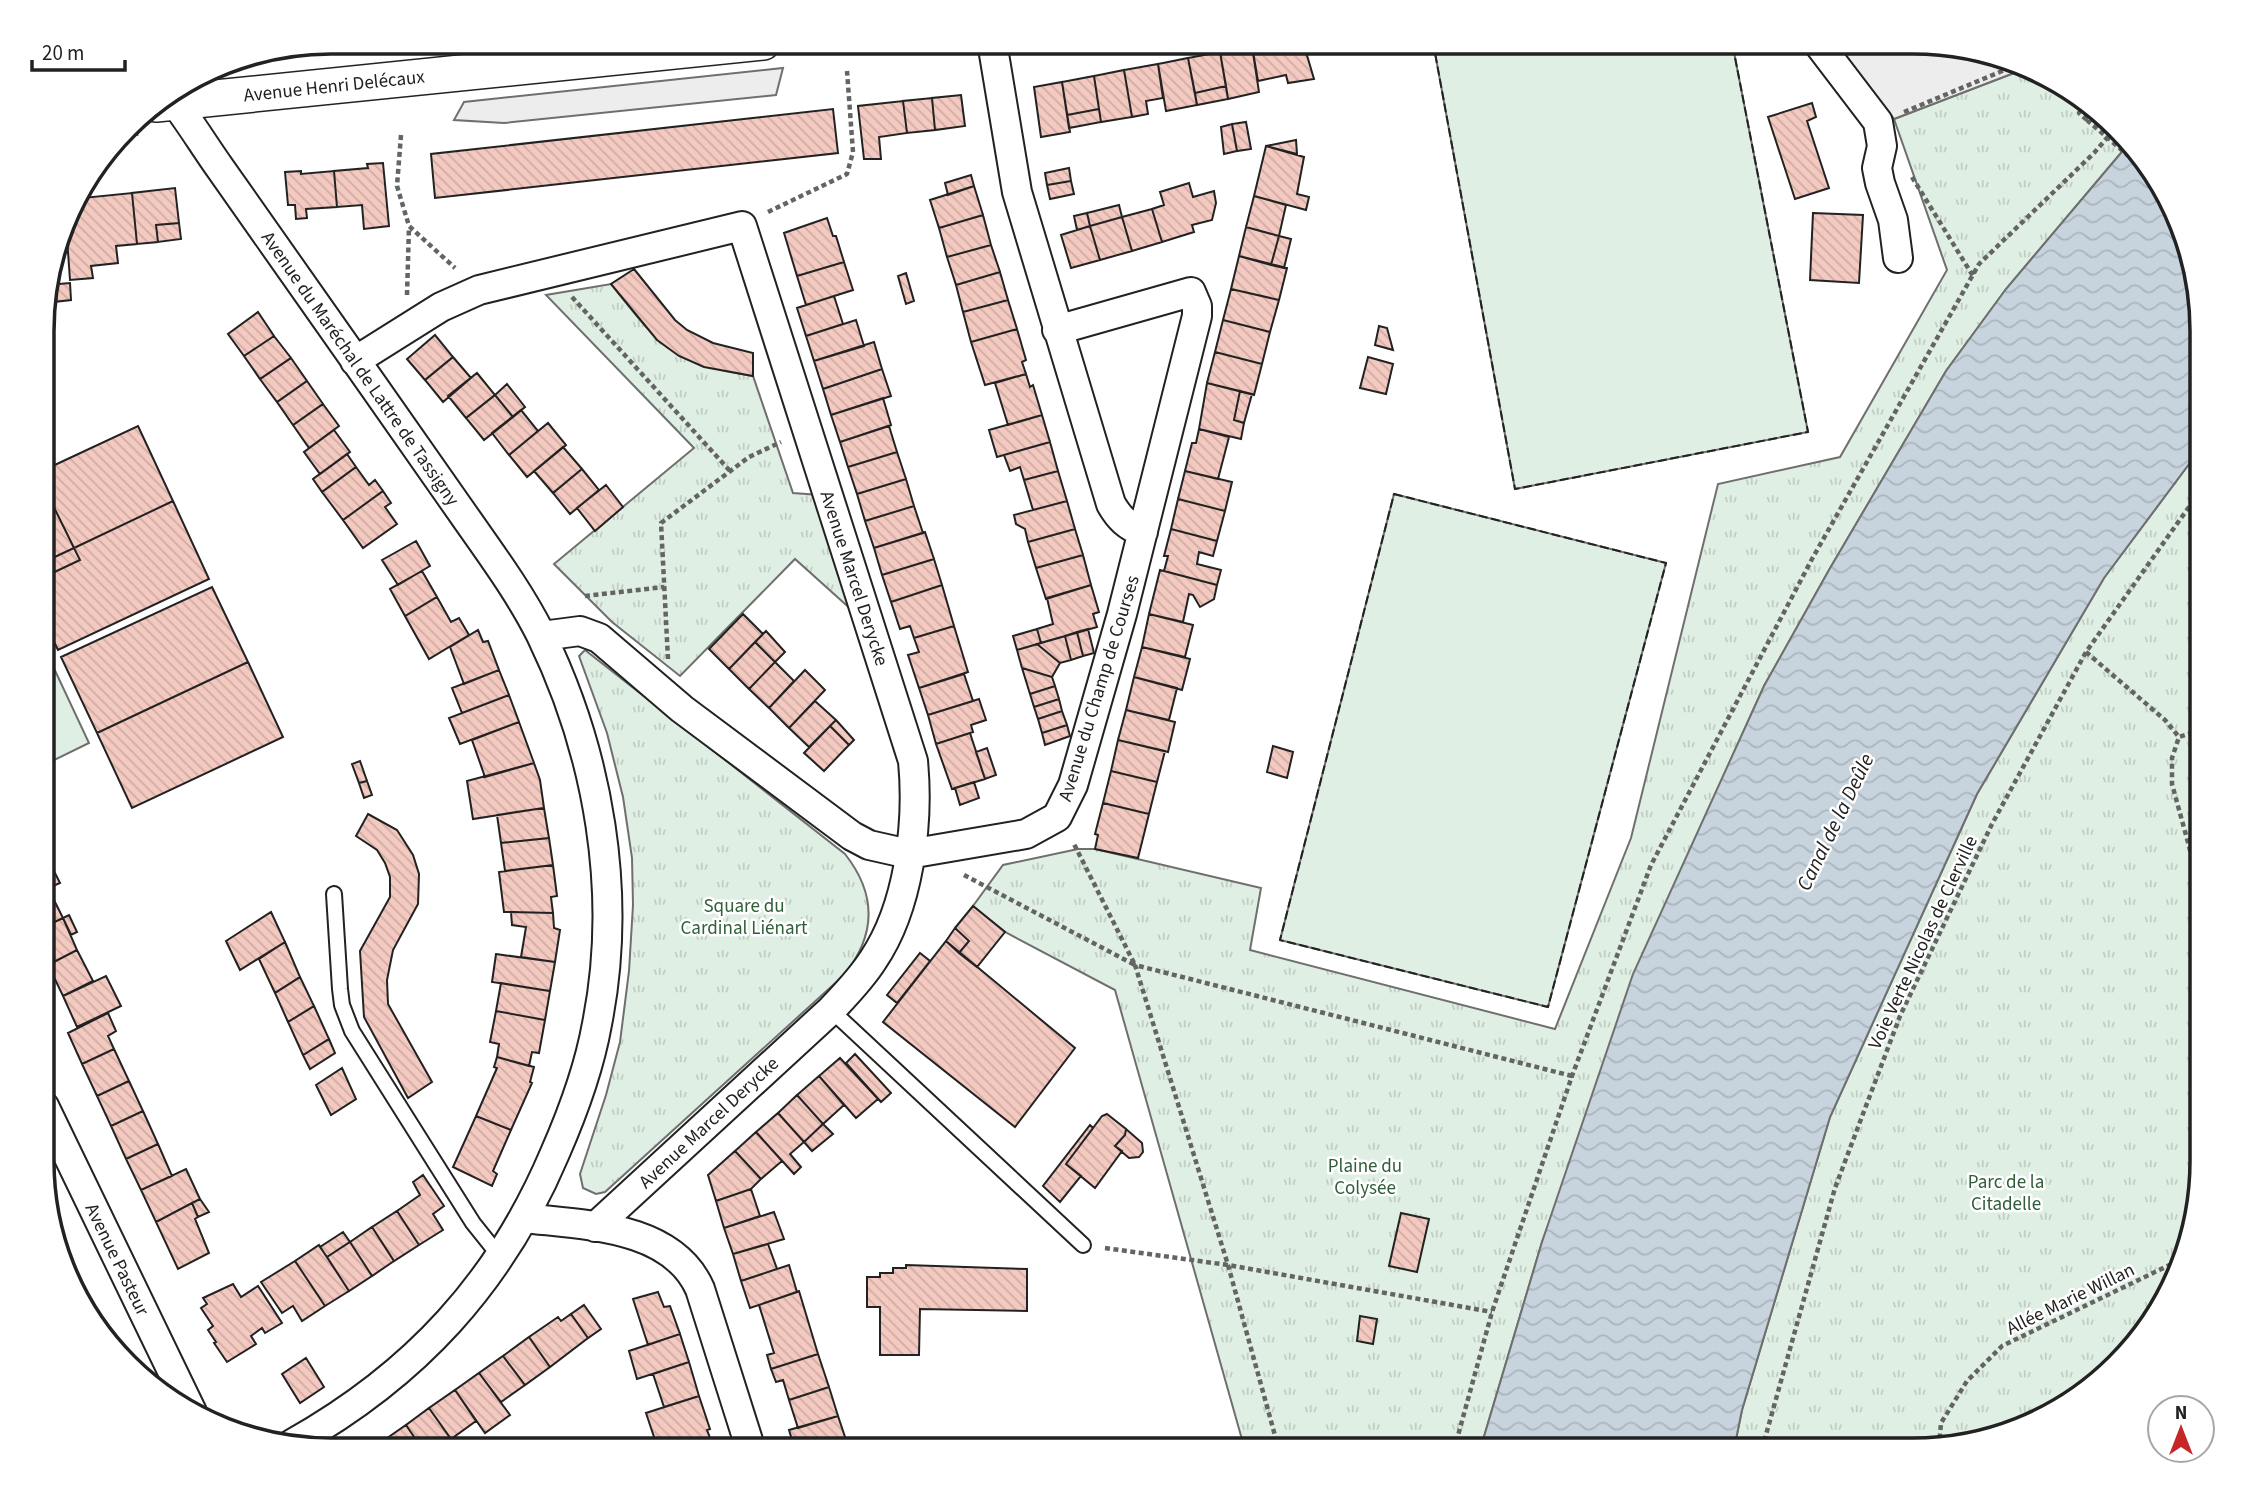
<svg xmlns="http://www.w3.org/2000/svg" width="2244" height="1492" viewBox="0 0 2244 1492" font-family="'Source Sans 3',sans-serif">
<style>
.grass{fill:#e0efe3;stroke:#6f6f6f;stroke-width:2}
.park{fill:url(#park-tufts);stroke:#6f6f6f;stroke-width:2}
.parking{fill:#ededed;stroke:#6f6f6f;stroke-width:2}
.water{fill:url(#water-waves);stroke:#6f6f6f;stroke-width:2}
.building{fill:url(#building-back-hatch);stroke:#222;stroke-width:2}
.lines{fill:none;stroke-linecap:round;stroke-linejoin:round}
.service-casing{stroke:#222;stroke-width:18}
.minor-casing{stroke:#222;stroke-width:32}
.tertiary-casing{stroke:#222;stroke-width:38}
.path{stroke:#646464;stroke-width:4.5;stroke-dasharray:5 3.5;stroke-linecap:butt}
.service{stroke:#fff;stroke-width:14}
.minor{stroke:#fff;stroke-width:28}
.tertiary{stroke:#fff;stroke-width:35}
.path-bridge{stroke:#646464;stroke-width:4.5;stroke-dasharray:5 3.5;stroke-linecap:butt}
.fence{stroke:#222;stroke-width:2;stroke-dasharray:9 3.5;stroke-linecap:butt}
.labels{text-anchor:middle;stroke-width:5;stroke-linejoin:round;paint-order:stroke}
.street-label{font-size:19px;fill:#222;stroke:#fff}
.park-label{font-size:19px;fill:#2f5e38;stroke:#fff}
.water-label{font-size:21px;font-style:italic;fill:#222;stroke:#fff}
.rim{fill:none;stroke:#222;stroke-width:3.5}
</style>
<defs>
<pattern id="park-tufts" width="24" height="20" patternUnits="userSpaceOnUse" patternTransform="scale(1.75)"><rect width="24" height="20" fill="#e0efe3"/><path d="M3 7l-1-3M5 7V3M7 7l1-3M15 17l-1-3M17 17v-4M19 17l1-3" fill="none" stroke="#c0cdc2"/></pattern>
<pattern id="water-waves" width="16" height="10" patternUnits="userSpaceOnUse" patternTransform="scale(1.75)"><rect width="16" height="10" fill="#c7d3dd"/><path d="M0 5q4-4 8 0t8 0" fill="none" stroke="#abb5bd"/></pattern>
<pattern id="building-back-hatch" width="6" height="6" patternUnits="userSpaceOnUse" patternTransform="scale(1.75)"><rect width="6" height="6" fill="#f3c9c0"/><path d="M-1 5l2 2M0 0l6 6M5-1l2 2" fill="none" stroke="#d0aca5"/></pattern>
</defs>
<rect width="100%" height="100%" fill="#fff"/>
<path class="grass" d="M1433,42h299l76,390 -293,57z
M1394,494l272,69 -118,444 -268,-67z
M44,647l45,96 -45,22z"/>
<path class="park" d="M2027,68l47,23 52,56 -120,142 -60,82 -117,199 -65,116 -83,184 -139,372 -62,208h-235l-130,-460 -110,-58 -32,-26 30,-41 75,-16h17l166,39 -11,62 305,79 76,-191 87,-354 122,-27 107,-187 -53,-151z
M611,284c49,62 61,80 142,92l40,117 27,2 44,126 -69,-62 -115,117 -68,-54 -58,-58 140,-116 -148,-153z
M2201,448v732l-14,74 -34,68 -96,89 -125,38h-198l8,-39 88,-293 147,-323 127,-216z
M585,650l260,204c33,42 31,82 -2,122l-238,216 -9,2 -13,-6 -3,-14 26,-79 14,-53 9,-71 4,-66 -1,-47 -9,-61 -16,-64 -28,-77z"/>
<path class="parking" d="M1835,42h78l93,15 21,11 -133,51z
M783,68l-7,27 -272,28 -50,-3 10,-18z"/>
<path class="water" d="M2126,147l37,40 38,125v136l-97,130 -127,216 -147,323 -88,293 -8,39 -254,1 62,-208 91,-268 131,-288 65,-116 117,-199 60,-82z"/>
<path class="building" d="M1273,42h30l11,37 -26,4 -2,-8 -28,6 -6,-35z
M1252,46l7,46 -31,7 -8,-47z
M1220,52l6,34 -31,7 -7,-35z
M1188,58l9,47 -31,6 -8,-47z
M1158,64l5,34 -17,3 2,13 -16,3 -8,-47z
M1124,70l8,47 -31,5 -7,-46z
M1094,76l5,33 -32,6 -5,-33z
M1062,82l8,50 -29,5 -7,-50z
M1226,86l2,13 -31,6 -2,-12z
M961,95l4,31 -30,4 -3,-32z
M932,98l3,32 -28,3 -4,-32z
M903,101l4,32 -28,4 2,22h-17l-6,-53z
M1812,103l4,14 -9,4 22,67 -34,11 -27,-82z
M833,109l5,44 -403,45 -4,-44z
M1099,109l2,13 -32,6 -2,-13z
M1246,122l5,27 -14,2 -5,-27z
M1232,124l5,27 -13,3 -3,-27z
M1296,140l1,14 -31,-8z
M1266,146l38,11 -7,37 12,3 -3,13 -52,-14z
M383,163l6,63 -25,3 -2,-24 -25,2 -3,-36 34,-3 -1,-4z
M1069,168l2,13 -24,4 -2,-12z
M301,171v3l33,-3 3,36 -31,2 1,9 -11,1 -1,-14h-7l-3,-33z
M971,175l3,11 -26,9 -3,-12z
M1071,181l3,13 -24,5 -3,-14z
M1189,183l4,14 21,-6 2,12 -4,17 -20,5 2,7 -32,10 -10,-33 12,-4 -4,-13z
M974,186l9,29 -44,13 -9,-28z
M175,188l4,35 -23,2 2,17 -21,2 -5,-51z
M132,193l5,51 -21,2 2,17 -27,3 2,12 -23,2 -4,-56 6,-21 11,-2 -1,-3z
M1254,196l32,9 -7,31 -33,-9z
M1119,205l3,12 -32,9 -3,-13z
M1152,209l10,33 -30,9 -10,-34z
M1087,213l3,13 -13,4 -3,-14z
M1813,213l50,2 -4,68 -49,-3z
M983,215l8,30 -44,12 -8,-29z
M1122,217l10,34 -32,9 -10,-34z
M827,218l6,18h3l8,26 -47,14 -13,-43z
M179,223l2,16 -23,3 -2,-17z
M1090,226l10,34 -29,8 -10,-33z
M1246,227l33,9 -8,29 -32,-9z
M1279,236l12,3 -7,29 -13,-3z
M991,245l9,27 -44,13 -9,-28z
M1239,256l48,12 -8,32 -48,-11z
M844,262l9,28 -47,15 -9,-29z
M634,269l41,51 12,10 26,13 40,10v23l-49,-9 -25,-11 -22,-16 -46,-56z
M1000,272l8,28 -45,12 -7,-27z
M906,273l8,28 -8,3 -8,-28z
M70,283l1,17 -27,3 3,-18z
M1231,289l48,11 -9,32 -47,-12z
M834,296l9,28 -37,12 -9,-28z
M1008,300l9,29 -46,13 -8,-30z
M258,312l16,24 -30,20 -16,-22z
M856,320l8,26 -50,15 -8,-25z
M1223,320l47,12 -8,32 -47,-12z
M1379,326l8,2 6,22 -18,-5z
M1017,329l9,31 -4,2 4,12 -41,11 -14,-43z
M435,335l18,22 -28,23 -18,-21z
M274,336l17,22 -31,21 -16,-23z
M874,342l8,27 -59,20 -9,-28z
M1215,352l47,12 -8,31 -47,-12z
M453,357l18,21 -28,24 -18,-22z
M1368,357l25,7 -7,30 -26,-6z
M291,358l16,23 -30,21 -17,-23z
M882,369l9,27 -60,19 -8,-26z
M477,373l18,22 -29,23 -18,-22z
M1026,374l4,13 3,-2 9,30 -34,10 -13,-42z
M307,381l16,23 -30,21 -16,-23z
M1207,383l33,8 -6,29 10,3 -3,16 -42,-10z
M507,384l18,23 -12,10 -18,-22z
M1240,391l12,3 -8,29 -10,-3z
M495,395l18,22 -29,23 -18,-22z
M883,398l8,27 -51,17 -9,-27z
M323,404l16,22 -30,22 -16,-23z
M521,410l17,21 -29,24 -17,-22z
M1042,415l8,27 -53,15 -8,-27z
M548,423l18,22 -39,32 -18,-22z
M138,426l35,75 -99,47 -30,-61v-17z
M889,426l8,26 -49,15 -8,-25z
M1199,429l30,8 -11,42 -33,-8 7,-28h4z
M334,430l16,22 -30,22 -16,-22z
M1050,442l8,29 -34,9 -4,-13 -10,4 -6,-16z
M563,447l19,22 -29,24 -19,-22z
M897,452l9,27 -49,15 -9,-27z
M347,454l9,13 -34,25 -9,-13z
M356,467l13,18 6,-5 8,11 -40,29 -21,-28z
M582,469l17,21 -29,24 -17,-21z
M1058,471l9,30 -34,9 -9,-30z
M1185,471l47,11 -7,29 -47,-12z
M906,479l8,27 -49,15 -8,-27z
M606,485l17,22 -28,24 -18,-23z
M44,487l30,61 -30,14z
M383,491l8,12 -6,4 12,17 -34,24 -20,-28z
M1178,499l47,12 -8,30 -46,-12z
M173,501l36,78 -151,71 -14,-28v-45l36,-17 -6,-12z
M1067,501l8,28 -47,13 -3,-13 -9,-5 -2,-9z
M914,506l9,27 -49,15 -9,-27z
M1075,529l8,26 -47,13 -8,-26z
M1171,529l46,12 -4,15 -14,-4 -2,12 24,6 -4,15 -53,-14 4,-15h-4z
M925,532l9,27 -52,16 -8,-27z
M416,541l14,25 -32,19 -16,-25z
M74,548l6,12 -36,17v-15z
M1083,555l8,30 -45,14 -10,-31z
M934,559l8,26 -51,17 -9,-27z
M1160,570l57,15 -3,14 -14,8 -7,-12 -4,-1 -6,28 -34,-8z
M422,571l15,26 -32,19 -15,-27z
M942,585l12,41 -40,12 -4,-12 -10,3 -9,-27z
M1091,585l8,27 -6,2 4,13 -56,16 -4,-14 16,-5 -6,-26z
M212,587l36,75 -151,71 -36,-76z
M437,597l14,25 8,-4 10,17 -40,24 -24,-43z
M743,614l20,20 -34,35 -20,-20z
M1149,614l44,11 -8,32 -43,-10z
M954,626l14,46 -49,16 -11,-33 11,-3 -5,-14z
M1037,629l4,14 -24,7 -4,-14z
M1088,629l6,24 -11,3 -6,-24z
M478,630l5,12 5,-1 11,29 -35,14 -14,-37z
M766,631l19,21 -10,10 -20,-20z
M1077,632l6,24 -12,4 -6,-24z
M1065,636l6,24 -11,3 -23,-19z
M755,642l20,20 -26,27 -20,-20z
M1037,644l23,19 -8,14 -30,-9 -5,-18z
M1142,647l48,12 -8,31 -48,-13z
M248,662l35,75 -151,71 -35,-75z
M775,662l19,19 -25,27 -20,-19z
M1022,668l30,9 3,9 -25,8z
M499,670l10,25 -47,18 -10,-25z
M805,670l20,20 -36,38 -20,-20z
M964,674l9,27 -45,14 -9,-27z
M1134,677l43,11 -8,32 -43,-10z
M1055,686l4,13 -25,8 -4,-13z
M509,695l10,27 -59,22 -11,-26z
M979,699l7,21 -15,5 2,7 -37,12 -8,-29z
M1059,699l3,12 -24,8 -4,-12z
M815,701l21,19 -27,27 -20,-19z
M1126,710l49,12 -7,30 -50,-12z
M1062,711l5,14 -25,8 -4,-14z
M836,720l18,20 -5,5 -19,-19z
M519,722l15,41 -49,14 -13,-37z
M1067,725l3,11 -25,9 -3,-12z
M830,726l19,19 -25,26 -20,-18z
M970,733l15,46 -33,10 -16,-45z
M1118,740l47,11 -8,31 -46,-11z
M1273,746l20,6 -6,26 -20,-6z
M987,748l9,27 -11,4 -9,-27z
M360,761l7,20 -8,2 -7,-19z
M534,763l6,17 4,28 -71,11 -6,-38z
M1111,771l46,11 -8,32 -46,-11z
M367,781l5,14 -8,3 -5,-15z
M974,782l5,16 -19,7 -5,-17z
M1103,803l46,11 -11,44 -43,-9 3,-14 -3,-1z
M544,808l5,30 -48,5 -4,-28z
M368,814l29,16 16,25 6,19 -1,30 -25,46 -6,30 1,24 44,78 -24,16 -44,-81 -4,-66 30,-54v-20l-5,-14 -8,-13 -21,-14z
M549,838l4,27 -48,6 -4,-28z
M44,860l3,7 6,2 7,14 -16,7z
M553,865l4,31 -6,1 2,16 -49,-1 -5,-40z
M48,888l15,30 -19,9v-37z
M973,906l32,26 -28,35 -18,-14 10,-12 -14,-13z
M271,912l14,30 -45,28 -14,-29z
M511,912l42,1 1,15 6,2 -5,32 -34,-5 5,-30 -14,-2z
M69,915l8,17 -6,3 -8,-17z
M63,918l14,32 -29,15 -4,-7v-31z
M955,928l14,13 -10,12 -13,-12z
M946,941l129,107 -60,79 -132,-105z
M285,942l15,35 -25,16 -16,-34z
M77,950l16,31 -30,15 -15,-31z
M920,953l10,8 -33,42 -10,-8z
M496,954l59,8 -5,29 -58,-9z
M106,976l15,30 -44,21 -14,-31z
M300,977l14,29 -26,16 -13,-29z
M501,983l49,8 -5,29 -49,-9z
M314,1006l15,33 -26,16 -15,-33z
M496,1011l49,9 -6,33 -7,-1 -3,14 -32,-9 2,-13 -9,-2z
M108,1013l8,18 -8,5 6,13 -32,15 -14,-31z
M329,1039l6,14 -25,16 -7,-14z
M114,1049l15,32 -32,15 -15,-32z
M855,1054l36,39 -10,9 -35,-39z
M497,1057l37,10 -4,15 2,1 -21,47 -35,-14 21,-48 -3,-1z
M840,1058l38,41 -22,19 -37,-42z
M342,1068l14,31 -25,16 -15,-30z
M819,1076l25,29 -21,19 -26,-29z
M129,1081l14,30 -32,15 -14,-30z
M797,1095l26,29 -19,18 -26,-29z
M143,1111l15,33 -32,15 -15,-33z
M778,1113l26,29 -14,12 11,13 -7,7 -38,-42z
M1107,1114l19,15 -1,6 -10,11 7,5 -27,37 -29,-24 36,-48z
M476,1116l35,14 -18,41 4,3 -5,12 -39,-19z
M823,1124l10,10 -21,17 -8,-9z
M1090,1125l3,3 -27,36 15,12 -21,26 -17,-16z
M1126,1129l16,14 1,9 -4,5 -10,1 -14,-12 10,-11z
M756,1132l26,29 -21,18 -26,-28z
M158,1144l14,32 -31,14 -15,-31z
M735,1151l26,28 -10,10 -35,12 -8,-26z
M186,1169l14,30 -44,23 -15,-32z
M423,1175l21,31 -11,8 10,16 -24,15 -22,-34 23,-16 -7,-13z
M751,1189l9,27 -36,12 -8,-27z
M200,1199l9,13 -11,5 -6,-14z
M192,1203l6,14 -3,2 14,34 -31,16 -22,-47z
M397,1211l22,34 -25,16 -22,-34z
M774,1212l10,27 -51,15 -9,-26z
M1401,1213l28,6 -12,53 -28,-6z
M372,1227l22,34 -22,15 -22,-34z
M343,1232l7,10 -23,15 -7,-10z
M350,1242l22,34 -23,15 -22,-34z
M768,1244l9,25 -36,12 -8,-27z
M319,1245l30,46 -24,15 -30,-45z
M295,1261l30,45 -23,15 -9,-15 -11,7 -21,-31z
M789,1265l8,27 -47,16 -9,-27z
M906,1265l121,4v42l-107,-2 -1,46h-39v-48h-13v-30h13v-4h13v-5h13z
M233,1284l8,13 17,-11 24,37 -17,10 -3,-5 -11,8 5,8 -29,18 -13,-19 2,-1 -8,-12 5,-4 -12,-18 6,-4 -4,-6z
M799,1291l19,63 -47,15 -4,-14 7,-2 -15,-48z
M658,1292l6,15 6,-1 10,28 -32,11 -15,-46z
M584,1305l17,24 -13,9 -17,-24z
M571,1314l17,24 -38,29 -21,-30 29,-20 3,4z
M1360,1316l17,3 -4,25 -16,-3z
M680,1334l9,28 -52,17 -8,-28z
M529,1337l21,30 -25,18 -22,-29z
M818,1354l11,33 -40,13 -6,-20 -7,2 -5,-13z
M503,1356l22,29 -24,17 -22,-29z
M306,1358l18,29 -24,16 -18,-29z
M689,1362l10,34 -35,11 -11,-33z
M479,1373l31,42 -25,18 -30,-43z
M829,1387l9,29 -40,12 -9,-28z
M455,1390l21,31 -25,18 -22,-31z
M699,1396l11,33 -3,1 5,13 -20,7h-39l-2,-5 5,-2 -10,-30z
M429,1408l22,31 -15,11h-13l-17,-25z
M838,1416l9,27 -20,7h-32l-6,-20z
M406,1425l17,25h-40l-3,-7z
M357,1438l9,12h-23z"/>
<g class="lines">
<g class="service-casing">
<path id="service" d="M334,894l6,95 2,16 10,26 121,192 28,35
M831,1010l252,235"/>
</g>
<g class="minor-casing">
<path id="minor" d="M992,42l25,150 94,312c8,14 16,22 32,28
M1817,42l61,80 4,24 -5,22 3,15 13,37 5,38
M170,96c18,23 33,48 50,72 51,72 101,144 152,216 32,45 64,91 96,137 26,37 53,74 73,114 58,119 82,259 56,389 -8,45 -24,88 -42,129 -55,130 -140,222 -263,291
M355,361l86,-54 38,-17 263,-64 171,535c6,63 -4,146 -40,199 -12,19 -27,34 -42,50l-236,217
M542,636l38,-5 19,7 83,71 170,127 17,9 40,9 117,-20 31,-17 16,-32 49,-171 75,-298v-10l-6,-14 -134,38
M44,1106l148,306
M524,1218c59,7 148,7 176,71l51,161"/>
</g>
<g class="tertiary-casing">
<path id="tertiary" d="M156,104l607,-62"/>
</g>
<path class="path" d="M794,47l46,-5
M2085,103l-6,10 9,8
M1904,112l115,-48
M125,133l17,1
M401,135l-4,51 12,40 46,42
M1912,177l61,99
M768,212l79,-38 6,-22 -6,-81
M407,295l2,-68
M572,297l158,174
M585,596l79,-9
M2086,652l79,68 14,17
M668,659l-7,-136 88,-66 32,-15
M2201,730l-22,7 -7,21v26l29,106
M964,875l171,90 -62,-123
M1105,1248l123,17 264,47
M1939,1447l2,-24 26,-42 35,-35 182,-88
M1762,1449l73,-261 65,-172 92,-192 94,-172 115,-162
M1279,1450l-51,-185 -93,-300 437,111
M1454,1450l38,-138 80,-236 79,-211 161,-306 167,-295 115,-111 18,-21"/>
<use href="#service" class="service"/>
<use href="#minor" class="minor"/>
<use href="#tertiary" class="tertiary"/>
<path class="path-bridge" d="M2094,113l-6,8 71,61"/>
<path class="fence" d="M1433,42l82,447 293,-57 -76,-390
M1394,494l272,69 -118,444 -268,-67z"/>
</g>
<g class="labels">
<g class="street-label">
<text transform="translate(334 85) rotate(-6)" y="7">Avenue Henri Delécaux</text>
<text transform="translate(361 368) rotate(55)" y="7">Avenue du Maréchal de Lattre de Tassigny</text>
<text transform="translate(855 578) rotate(72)" y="7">Avenue Marcel Derycke</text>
<text transform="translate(1098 688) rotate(-73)" y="7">Avenue du Champ de Courses</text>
<text transform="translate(1922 942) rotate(-65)" y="7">Voie Verte Nicolas de Clerville</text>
<text transform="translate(708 1122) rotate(-43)" y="7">Avenue Marcel Derycke</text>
<text transform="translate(118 1259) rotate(64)" y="7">Avenue Pasteur</text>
<text transform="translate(2070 1298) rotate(-26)" y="7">Allée Marie Willan</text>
</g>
<g class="park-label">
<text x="744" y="912">Square du<tspan x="744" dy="22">Cardinal Liénart</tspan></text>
<text x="1365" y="1172">Plaine du<tspan x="1365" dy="22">Colysée</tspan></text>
<text x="2006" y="1188">Parc de la<tspan x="2006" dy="22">Citadelle</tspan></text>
</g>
<g class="water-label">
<text transform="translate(1835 822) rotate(-64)" y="7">Canal de la Deûle</text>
</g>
</g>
<path d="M0 0H2244V1492H0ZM331 54H1913A277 277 0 0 1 2190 331V1161A277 277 0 0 1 1913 1438H331A277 277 0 0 1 54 1161V331A277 277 0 0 1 331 54Z" fill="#fff" fill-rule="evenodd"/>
<path class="rim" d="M331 54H1913A277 277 0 0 1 2190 331V1161A277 277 0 0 1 1913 1438H331A277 277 0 0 1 54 1161V331A277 277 0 0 1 331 54Z"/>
<g transform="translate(2181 1429)"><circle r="33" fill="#ffffff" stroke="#a7a7a7" stroke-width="2"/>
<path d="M0-5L12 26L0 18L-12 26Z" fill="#c62828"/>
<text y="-10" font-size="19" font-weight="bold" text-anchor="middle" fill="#222222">N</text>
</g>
<path d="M32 60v10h93v-10" fill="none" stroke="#222222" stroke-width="3.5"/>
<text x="42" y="60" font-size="21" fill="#222222" stroke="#ffffff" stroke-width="5" paint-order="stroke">20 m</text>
</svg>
